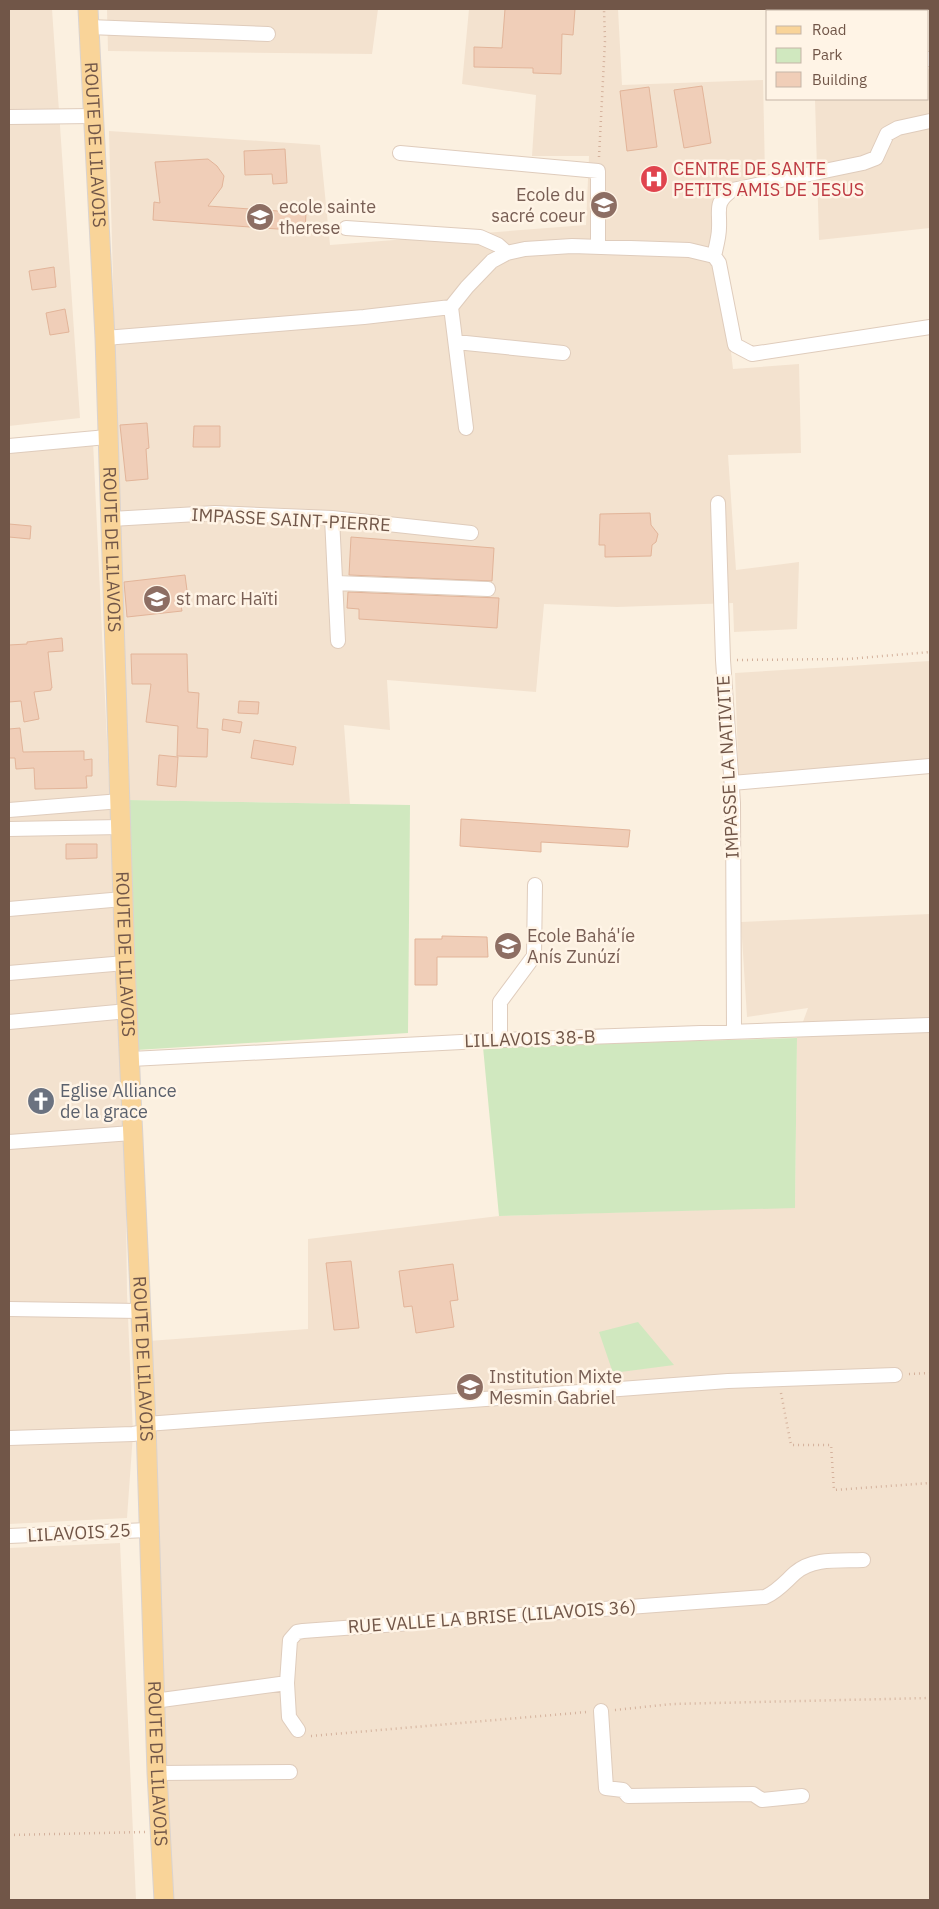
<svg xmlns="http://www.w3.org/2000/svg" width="939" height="1909" viewBox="0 0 939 1909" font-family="'IBM Plex Sans',sans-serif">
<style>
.residential{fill:#f3e2cf}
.green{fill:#d0e8bf}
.building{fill:#f0ceb8;stroke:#e2b499}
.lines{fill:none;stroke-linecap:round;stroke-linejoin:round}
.minor-casing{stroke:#dfccbc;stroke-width:16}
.major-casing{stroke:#dad3cf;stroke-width:21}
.path{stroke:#d4b19c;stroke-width:2.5;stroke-dasharray:1 4;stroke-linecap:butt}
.minor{stroke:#fff;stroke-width:14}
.major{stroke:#f9d499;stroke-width:19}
.labels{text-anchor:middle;stroke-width:5;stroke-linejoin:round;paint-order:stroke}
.street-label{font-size:18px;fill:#715648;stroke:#fff4e6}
.health-label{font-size:18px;fill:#be3a42;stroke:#fff4e6;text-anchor:start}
.education-label{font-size:18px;fill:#785e54;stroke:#fff4e6;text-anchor:start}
.worship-label{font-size:18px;fill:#5b616d;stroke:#fff4e6;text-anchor:start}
</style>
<rect width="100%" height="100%" fill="#fbf0e0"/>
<path class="residential" d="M9,9h43l28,409 -71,8z
M107,9h271l-6,45 -264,-3z
M469,9h149l4,76 141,-5 2,94 -53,13 21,182 66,-5 2,89 -73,2 8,115 63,-8 -2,67 -63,3 -1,-29 -116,4 -73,-3 -8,88 -149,-12 3,50 -46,-5 6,79 -223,-4 -18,-669 211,14 10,100 256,-20 3,-69h-57l4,-61 -74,-11z
M928,69h2v159l-111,12 -4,-141h113z
M93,441l32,686 2,166 6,141 -6,84 -118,6v-1074z
M930,661v110l-191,18 -4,-116z
M930,914v986h-761l-20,-559 159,-12v-90l191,-23 296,-9 2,-169 11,-30 -61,9 -6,-95z
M120,1543l16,357h-127v-352z"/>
<path class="green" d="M127,800l283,5 -2,228 -272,17z
M797,1038l-2,170 -296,8 -16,-169z
M638,1322l36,43 -61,8 -14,-41z"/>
<path class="building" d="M505,9h70l-2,26 -11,-1 -1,40 -28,-1v-5l-59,-1v-20l28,1z
M702,86l9,57 -27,5 -10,-58z
M649,87l8,60 -30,4 -7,-60z
M285,149l2,34 -14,1 -1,-10 -27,1 -1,-24z
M208,159l9,7 7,10 -2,11 -14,19 98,7 -1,18 -152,-11 1,-18 6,1 -5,-41z
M54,267l2,20 -24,3 -3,-19z
M65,309l4,23 -19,3 -4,-22z
M147,423l2,25 -3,1 2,30 -22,2 -6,-56z
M194,426h26v21h-27z
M650,513l1,12 7,9 -2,8 -4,3 -1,11 -46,1v-12h-6l1,-31z
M9,524l22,2 -1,13 -21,-2z
M351,537l143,11 -2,33 -143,-6z
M185,575l3,23 -8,1 2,12 -55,6 -3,-35z
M348,592l151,6 -2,30 -138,-9v-10l-12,-1z
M62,638l1,13 -15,1 4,36h-1v2l-17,2 5,27 -15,3 -3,-21 -12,1v-57l18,-1v-2z
M131,654h56l1,38 11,1 -2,35 11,1 -1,28 -30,-1 1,-30 -32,-4 5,-38h-19z
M239,701l20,1 -1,12 -20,-1z
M223,719l19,3 -2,11 -18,-3z
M20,728l3,24 61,-1v9l8,-1v17h-6l1,12 -52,1 -1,-21 -18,1 -1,-11h-6v-29z
M254,740l42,7 -3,18 -42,-7z
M159,755l19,2 -2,30 -19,-2z
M461,819l169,11 -2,17 -87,-5v10l-81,-6z
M66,844h31v14l-31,1z
M442,936l45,1 1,20h-51v28h-22v-46h27z
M351,1261l8,67 -25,2 -8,-67z
M453,1264l5,36 -8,1 4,26 -38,6 -4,-27 -8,1 -5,-36z"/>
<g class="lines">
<g class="minor-casing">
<path id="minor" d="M89,27l179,7
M928,59h2
M9,117l84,-1
M400,153l198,18v76
M346,228l134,9 18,8 9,8
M714,256c2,-9 5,-19 5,-28 1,-19 -5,-25 13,-38l131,-27 13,-5 11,-24 11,-6 32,-7
M451,307l15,121
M105,338l259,-21 87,-10 16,-20 25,-26 15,-8 18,-4 47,-3 117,4 25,6 5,7 16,82 17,9 178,-27
M456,342l107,11
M9,446l98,-9
M718,503l5,157 10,143 1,228
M332,518l6,123
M111,519l104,-6 117,5 139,15
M336,583l152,6
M732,783l198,-17
M9,810l112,-9
M9,829l112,-2
M9,909l114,-10
M9,973l116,-10
M9,1022l119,-11
M500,1040v-38l34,-46 1,-71
M131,1059l369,-19 430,-15
M9,1142l123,-9
M9,1309l131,2
M146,1424l582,-43 167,-6
M9,1438l124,-4 12,-2
M9,1536l139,-6
M287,1683l2,34 9,13
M154,1701l133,-18 3,-43 7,-8 6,-1 462,-34c13,-6 20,-15 30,-24 18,-16 46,-12 68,-13
M601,1711l5,77 17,2 5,6 125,-2 9,6 40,-4
M157,1773l133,-1"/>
</g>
<g class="major-casing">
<g id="major">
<path id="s1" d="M88,9l17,329 20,625 21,461 11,349 7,127"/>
</g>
</g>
<path class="path" d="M599,157l6,-116 -1,-32
M737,660l111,-1 82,-7
M909,1374l21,-1
M781,1393l10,52h40l3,45 96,-7
M615,1710l57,-6 258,-6
M311,1736l276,-24
M9,1835l136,-3"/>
<use href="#minor" class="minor"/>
<use href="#major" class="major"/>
</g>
<defs>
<g id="hospital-disc" transform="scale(1.4375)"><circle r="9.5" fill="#e0444e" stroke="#fff4e6"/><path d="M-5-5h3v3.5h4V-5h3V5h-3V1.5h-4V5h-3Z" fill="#fff"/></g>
<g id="school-disc" transform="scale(1.4375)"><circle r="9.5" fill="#8d6e63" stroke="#fff4e6"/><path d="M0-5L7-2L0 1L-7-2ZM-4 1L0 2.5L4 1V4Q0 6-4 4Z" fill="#fff"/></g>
<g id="church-disc" transform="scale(1.4375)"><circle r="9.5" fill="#6b7280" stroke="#fff4e6"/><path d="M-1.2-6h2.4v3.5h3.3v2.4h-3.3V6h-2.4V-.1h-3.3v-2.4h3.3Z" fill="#fff"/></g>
</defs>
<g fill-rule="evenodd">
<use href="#hospital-disc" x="654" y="179"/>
<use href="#school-disc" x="604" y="205"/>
<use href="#school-disc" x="260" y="217"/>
<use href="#school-disc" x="157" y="599"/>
<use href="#school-disc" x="508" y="946"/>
<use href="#church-disc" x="41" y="1101"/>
<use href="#school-disc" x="470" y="1387"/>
</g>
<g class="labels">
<g class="street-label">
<text dy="6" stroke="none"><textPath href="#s1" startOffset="136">ROUTE DE LILAVOIS</textPath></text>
<text transform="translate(291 520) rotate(3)" y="6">IMPASSE SAINT-PIERRE</text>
<text dy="6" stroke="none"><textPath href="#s1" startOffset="541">ROUTE DE LILAVOIS</textPath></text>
<text transform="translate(728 767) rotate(-93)" y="6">IMPASSE LA NATIVITE</text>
<text dy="6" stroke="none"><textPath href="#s1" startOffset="946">ROUTE DE LILAVOIS</textPath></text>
<text transform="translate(530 1039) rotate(-2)" y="6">LILLAVOIS 38-B</text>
<text dy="6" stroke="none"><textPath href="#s1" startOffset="1351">ROUTE DE LILAVOIS</textPath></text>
<text transform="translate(79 1533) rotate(-3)" y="6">LILAVOIS 25</text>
<text transform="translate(492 1617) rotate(-4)" y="6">RUE VALLE LA BRISE (LILAVOIS 36)</text>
<text dy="6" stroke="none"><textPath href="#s1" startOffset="1756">ROUTE DE LILAVOIS</textPath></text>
</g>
<g class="health-label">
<text x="673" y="175">CENTRE DE SANTE<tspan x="673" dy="21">PETITS AMIS DE JESUS</tspan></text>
</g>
<g class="education-label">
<text x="585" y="201" text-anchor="end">Ecole du<tspan x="585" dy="21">sacré coeur</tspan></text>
<text x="279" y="213">ecole sainte<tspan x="279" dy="21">therese</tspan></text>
<text x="176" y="605">st marc Haïti</text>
<text x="527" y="942">Ecole Bahá'íe<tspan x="527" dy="21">Anís Zunúzí</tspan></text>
<text x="489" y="1383">Institution Mixte<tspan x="489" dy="21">Mesmin Gabriel</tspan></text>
</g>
<g class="worship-label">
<text x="60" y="1097">Eglise Alliance<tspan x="60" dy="21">de la grace</tspan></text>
</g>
</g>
<rect width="939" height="1909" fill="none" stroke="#715648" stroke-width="20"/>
<rect x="766" y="10" width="162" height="90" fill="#fff4e6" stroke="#c6b5a7"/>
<rect x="776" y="26" width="25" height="8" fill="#f9d499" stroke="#c6b5a7"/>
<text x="812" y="35" font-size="15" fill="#715648">Road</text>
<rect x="776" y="48" width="25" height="15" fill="#d0e8bf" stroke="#c6b5a7"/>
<text x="812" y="60" font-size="15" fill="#715648">Park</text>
<rect x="776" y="72" width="25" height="15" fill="#f0ceb8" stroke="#c6b5a7"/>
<text x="812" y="85" font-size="15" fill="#715648">Building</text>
</svg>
